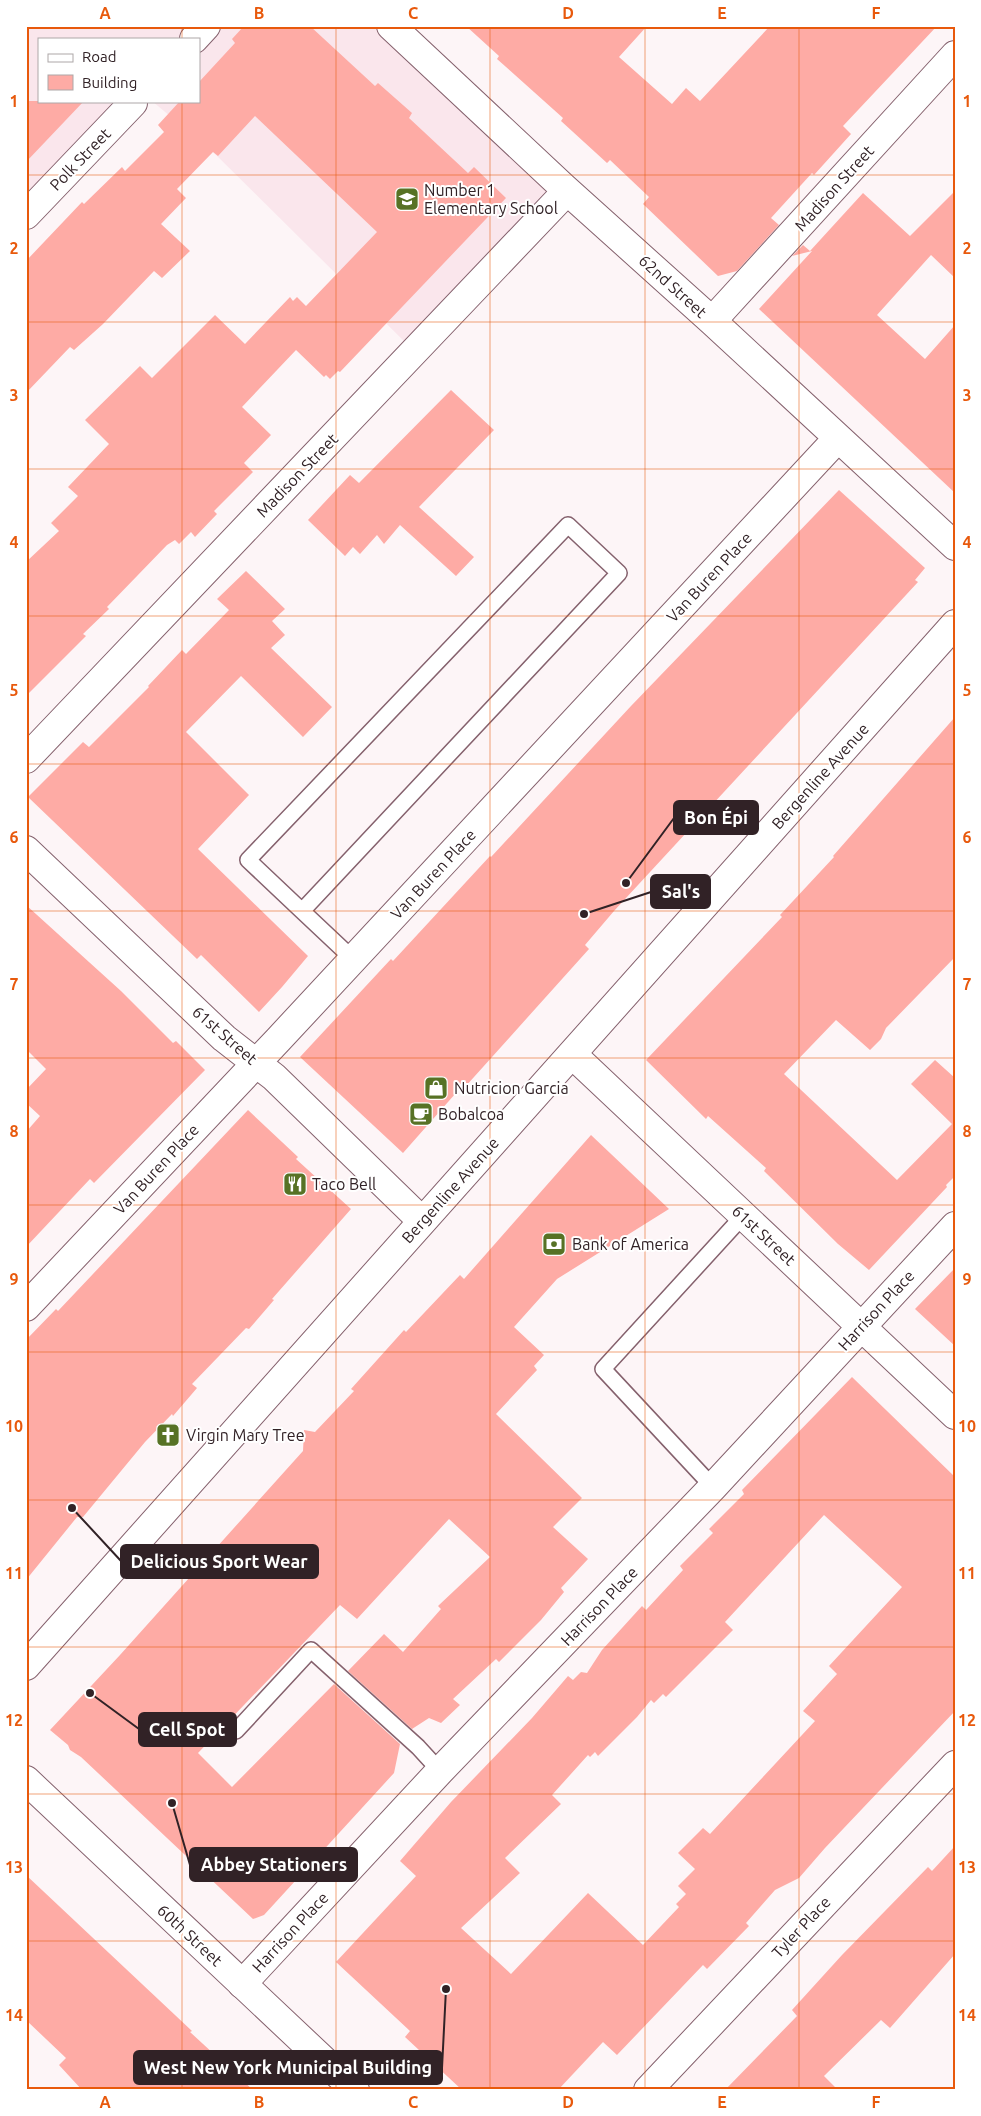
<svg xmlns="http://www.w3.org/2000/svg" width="981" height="2116" viewBox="0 0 981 2116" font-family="Ubuntu,sans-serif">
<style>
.built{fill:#fae6ec}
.building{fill:#feaba5;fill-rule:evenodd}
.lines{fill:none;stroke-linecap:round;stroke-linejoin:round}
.lane-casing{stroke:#85616d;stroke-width:18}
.street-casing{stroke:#85616d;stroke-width:30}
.secondary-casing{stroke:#85616d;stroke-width:30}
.lane{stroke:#fff;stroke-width:15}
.street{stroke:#fff;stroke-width:28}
.secondary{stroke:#fff;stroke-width:28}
.grid{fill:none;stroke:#e8590c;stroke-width:1;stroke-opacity:0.55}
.labels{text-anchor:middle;stroke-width:4;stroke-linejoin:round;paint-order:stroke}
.street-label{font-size:16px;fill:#312226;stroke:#fff}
.poi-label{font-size:16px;fill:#312226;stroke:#fff;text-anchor:start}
.leader{fill:none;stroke:#312226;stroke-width:2}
.callout-dot{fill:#312226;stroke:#fff;stroke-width:2}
.callout{fill:#312226;stroke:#312226;stroke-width:2}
.callout-label{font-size:18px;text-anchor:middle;font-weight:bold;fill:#fff}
.neatline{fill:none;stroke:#e8590c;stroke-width:2}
.grid-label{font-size:16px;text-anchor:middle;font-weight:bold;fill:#e8590c}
</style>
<rect width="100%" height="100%" fill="#fdf5f7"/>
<path class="built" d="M26,26h176l-12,13h-151v62h92l-105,98z
M212,26h177l174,161 -152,161 -198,-196 -61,-51h47v-60z"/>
<path class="building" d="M244,26h66l65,60 3,-3 34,30 -3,5 59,55 6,-6 32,31 -166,174 -2,-1 -8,8 -4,-4 -2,2 -28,-27 -54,57 29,28 -27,28 9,9 -39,39 3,3 -22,23 -4,-5 -12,12 -4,-4 -8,5 -60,62 2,2 -26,25 3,2 -60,60v-134l33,-31 -8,-8 27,-27 -10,-9 41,-43 -24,-24 55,-54 12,12 63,-63 30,29 45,-47 3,4 4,-4 9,9 71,-74 -122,-116 -37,40 -5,-4 -36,37 9,9 -25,26 29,27 -28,27 -8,-7 -51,53 -29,26 -4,-3 -44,46v-132l56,-59 2,2 38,-37 3,4 39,-39 -6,-7 22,-24h19v-19l36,-39 -3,-4z
M466,26h181l-28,31 53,47 14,-16 14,13 70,-75h167l-94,100 8,8 -37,41 -2,-2 -41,45 8,7 -42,46 -19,5 -75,-72 6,-7 -39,-37 -3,3 -46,-42 2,-3 -66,-59 2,-3z
M26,101h58l-58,61z
M955,191v87l-24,-23 -54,60 48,44 30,-34v168l-196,-184 53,-58 -20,5 11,-11 7,6 53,-58 47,43z
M451,390l43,40 -75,77 55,50 -18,19 -56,-51 -16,19 -7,-9 -17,19 -7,-7 -8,9 -37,-36 42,-45 9,8z
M839,490l86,78 -10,12 3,2 -304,329 -29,34 4,4 -124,138 -2,-2 -60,68 -103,-96 91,-98 2,2 97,-105 1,1 140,-151z
M246,571l39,38 -13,12 13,14 -14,13 61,59 -29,30 -62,-61 -55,56 63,63 -51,54 110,107 -26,31 -23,25 -58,-57 -4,4 -169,-162 55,-55 6,5 60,-60 -1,-1 34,-36 4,4 43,-44 -12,-11z
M955,717v240l-69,71 -5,11 -11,11 -34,-30 -52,54 113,106 55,-56 -41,-40 24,-24 20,18v98l-9,9 1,2 -78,83 -31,-26 -74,-73 2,-3 -58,-52 -2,3 -60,-59 136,-143 -2,-2 54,-58 -1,-1z
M26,905l95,86 52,52 3,-2 29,29 -111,113 -4,-4 -64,68v-115l14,-16 -14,-13v-13l20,-21 -20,-20z
M248,1110l50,47 -2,2 55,50 -79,90 2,1 -25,29 -3,-1 -54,56 5,4 -24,28 -1,-2 -27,28 -62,75h-6l-51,63v-240l30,-31 2,2z
M591,1135l78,74 -112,70 -43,48 30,28 -10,11 3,4 -41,44 86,84 -29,29 35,32 -27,29 3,4 -23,28 -42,42 -3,-3 -43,40 7,6 -19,18 -12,-5 -17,11 -64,-58 36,-37 19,18 38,-43 -3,-3 52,-49 -41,-38 -92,100 -17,-14 -142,148 34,34 102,-103 66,60 -6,29 -130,142 -11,4 -172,-162 -11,-7 -2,-5 -18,-15 70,-75 183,-204 1,-21 11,2 39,-41 -3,-2 53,-59 2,2 54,-57 4,4z
M955,1268v78l-40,-37z
M852,1377l103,100v234l-130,137 -26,30 -24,12 -29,33 3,3 -42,43 -4,-4 -86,90 -14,-13 -45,48h-96l-57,-53 5,-6 -74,-69 80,-86 -16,-15 51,-59 81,-84 36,-42 5,4 8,-8 6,1 15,-23 40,-44 4,4 37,-40 -3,-4 33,-33 -4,-4 35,-35 -2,-4zM824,1515l78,72 -73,79 8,8 -34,37 12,10 -105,113 -7,-6 -25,25 17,16 -17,17 8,8 -10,10 3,3 -36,38 -55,-52 -77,81 -50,-46 59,-55 -15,-15 56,-54 -9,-9 36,-40 2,2 5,-5 3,4 39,-39 14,-17 3,3 9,-9 3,3 67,-67 -8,-8z
M955,1846v108l-65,74 -9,-8 -57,56 14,14h-113l72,-74 -5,-6 50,-55 86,-88 4,4z
M26,1875l166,156 -2,1 63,58h-171l-23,-25 7,-7 -40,-38z"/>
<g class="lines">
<g class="lane-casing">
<path id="lane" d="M302,911l-54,-51 320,-335 51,48 -317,338 51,48
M713,1487l-110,-118 140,-153
M236,1731l75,-81 107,97 22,24"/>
</g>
<g class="street-casing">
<path id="street" d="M391,26l172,161 149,134 243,225
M194,39l12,-13
M26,215l107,-112
M712,321l243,-266
M26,759l541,-568
M26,850l198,188 50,39 148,144
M573,1055l382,360
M26,1307l252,-267 560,-602
M242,1984l198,-213 273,-284 242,-261
M648,2090l307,-325"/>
</g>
<g class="secondary-casing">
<path id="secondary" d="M26,1666l929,-1042
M26,1780l329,310"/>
</g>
<use href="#lane" class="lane"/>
<use href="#street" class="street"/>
<use href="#secondary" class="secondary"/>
</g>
<path class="grid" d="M182,26v13M336,26v2064M490,26v2064M645,26v2064M799,26v2064M182,101v1989M26,175h929M26,322h929M26,469h929M26,616h929M26,764h929M26,911h929M26,1058h929M26,1205h929M26,1352h929M26,1500h929M26,1647h929M26,1794h929M26,1941h929"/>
<defs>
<g id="school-square" transform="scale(1.25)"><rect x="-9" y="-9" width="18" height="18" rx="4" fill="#577225" stroke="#fff"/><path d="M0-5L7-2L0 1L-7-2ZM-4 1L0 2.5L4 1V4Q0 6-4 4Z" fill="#fff"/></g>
<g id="shop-square" transform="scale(1.25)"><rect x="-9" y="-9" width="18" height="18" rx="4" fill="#577225" stroke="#fff"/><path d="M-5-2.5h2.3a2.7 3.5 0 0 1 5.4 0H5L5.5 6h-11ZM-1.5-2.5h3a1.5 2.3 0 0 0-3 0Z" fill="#fff"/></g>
<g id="cafe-square" transform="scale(1.25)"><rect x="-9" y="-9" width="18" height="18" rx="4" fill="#577225" stroke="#fff"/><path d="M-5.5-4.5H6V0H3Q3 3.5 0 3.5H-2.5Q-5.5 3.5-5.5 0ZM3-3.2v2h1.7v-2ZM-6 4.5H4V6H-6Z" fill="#fff"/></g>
<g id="restaurant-square" transform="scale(1.25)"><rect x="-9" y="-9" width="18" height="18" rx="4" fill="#577225" stroke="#fff"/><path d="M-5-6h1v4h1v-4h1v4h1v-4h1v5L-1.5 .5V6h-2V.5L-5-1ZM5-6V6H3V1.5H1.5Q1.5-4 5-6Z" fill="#fff"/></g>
<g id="bank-square" transform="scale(1.25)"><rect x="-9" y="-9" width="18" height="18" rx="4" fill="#577225" stroke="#fff"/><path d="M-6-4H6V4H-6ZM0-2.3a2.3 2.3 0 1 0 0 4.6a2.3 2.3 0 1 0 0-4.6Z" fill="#fff"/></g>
<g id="church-square" transform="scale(1.25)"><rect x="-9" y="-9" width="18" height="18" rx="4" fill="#577225" stroke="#fff"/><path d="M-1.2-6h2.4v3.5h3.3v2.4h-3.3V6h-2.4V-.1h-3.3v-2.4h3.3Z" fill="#fff"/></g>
</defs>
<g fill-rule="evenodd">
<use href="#school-square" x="407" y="199"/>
<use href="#shop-square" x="436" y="1088"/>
<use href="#cafe-square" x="421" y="1114"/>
<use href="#restaurant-square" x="295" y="1184"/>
<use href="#bank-square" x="554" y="1244"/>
<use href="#church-square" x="168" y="1435"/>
</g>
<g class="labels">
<g class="street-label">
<text transform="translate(80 159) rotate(-46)" y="6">Polk Street</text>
<text transform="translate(834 188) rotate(-48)" y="6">Madison Street</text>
<text transform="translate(673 286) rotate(42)" y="6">62nd Street</text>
<text transform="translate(297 475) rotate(-46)" y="6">Madison Street</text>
<text transform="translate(709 577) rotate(-47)" y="6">Van Buren Place</text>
<text transform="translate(820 776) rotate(-48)" y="6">Bergenline Avenue</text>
<text transform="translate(433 874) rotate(-47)" y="6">Van Buren Place</text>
<text transform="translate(225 1035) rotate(41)" y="6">61st Street</text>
<text transform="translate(156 1169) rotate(-47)" y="6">Van Buren Place</text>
<text transform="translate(450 1190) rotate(-48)" y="6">Bergenline Avenue</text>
<text transform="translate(764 1235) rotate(43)" y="6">61st Street</text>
<text transform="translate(876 1310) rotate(-47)" y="6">Harrison Place</text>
<text transform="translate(599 1606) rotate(-46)" y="6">Harrison Place</text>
<text transform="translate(801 1927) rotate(-47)" y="6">Tyler Place</text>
<text transform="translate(290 1932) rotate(-47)" y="6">Harrison Place</text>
<text transform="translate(190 1935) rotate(43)" y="6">60th Street</text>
</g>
<g class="poi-label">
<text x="424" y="196">Number 1<tspan x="424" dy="18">Elementary School</tspan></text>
<text x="454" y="1094">Nutricion Garcia</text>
<text x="438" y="1120">Bobalcoa</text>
<text x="312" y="1190">Taco Bell</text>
<text x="572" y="1250">Bank of America</text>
<text x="186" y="1441">Virgin Mary Tree</text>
</g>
</g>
<path class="leader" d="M626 883L674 818M584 914L651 892M72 1508L121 1561M90 1693L139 1729M172 1803L190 1865M446 1989L442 2068"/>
<g class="callout-dot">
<circle cx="626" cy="883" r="5"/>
<circle cx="584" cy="914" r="5"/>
<circle cx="72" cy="1508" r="5"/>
<circle cx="90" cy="1693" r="5"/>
<circle cx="172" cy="1803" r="5"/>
<circle cx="446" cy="1989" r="5"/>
</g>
<g class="callout">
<rect x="674" y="801" width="84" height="33" rx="5"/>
<rect x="651" y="875" width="59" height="33" rx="5"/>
<rect x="121" y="1545" width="197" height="33" rx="5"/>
<rect x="139" y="1713" width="97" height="33" rx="5"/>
<rect x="190" y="1848" width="167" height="33" rx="5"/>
<rect x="134" y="2051" width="308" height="33" rx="5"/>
</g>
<g class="callout-label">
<text x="716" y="824">Bon Épi</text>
<text x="681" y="898">Sal's</text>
<text x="219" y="1568">Delicious Sport Wear</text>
<text x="187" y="1736">Cell Spot</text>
<text x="274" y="1871">Abbey Stationers</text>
<text x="288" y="2074">West New York Municipal Building</text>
</g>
<rect width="981" height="2116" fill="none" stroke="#ffffff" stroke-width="55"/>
<rect x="38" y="38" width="162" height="65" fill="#ffffff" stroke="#ada7a8"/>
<rect x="48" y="54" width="25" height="8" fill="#ffffff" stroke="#ada7a8"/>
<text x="82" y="62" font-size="15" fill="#312226">Road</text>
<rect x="48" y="75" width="25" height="15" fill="#feaba5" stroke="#ada7a8"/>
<text x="82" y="88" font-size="15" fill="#312226">Building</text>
<rect x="28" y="28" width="926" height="2060" class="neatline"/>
<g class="grid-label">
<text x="105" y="19">A</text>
<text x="259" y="19">B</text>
<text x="413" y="19">C</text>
<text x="568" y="19">D</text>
<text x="722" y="19">E</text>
<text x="876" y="19">F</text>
<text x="14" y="107">1</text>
<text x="967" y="107">1</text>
<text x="14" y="254">2</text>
<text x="967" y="254">2</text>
<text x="14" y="401">3</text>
<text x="967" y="401">3</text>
<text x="14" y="548">4</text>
<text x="967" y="548">4</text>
<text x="14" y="696">5</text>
<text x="967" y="696">5</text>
<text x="14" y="843">6</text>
<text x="967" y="843">6</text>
<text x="14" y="990">7</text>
<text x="967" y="990">7</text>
<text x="14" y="1137">8</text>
<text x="967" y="1137">8</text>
<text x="14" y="1285">9</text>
<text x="967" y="1285">9</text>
<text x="14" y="1432">10</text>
<text x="967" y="1432">10</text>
<text x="14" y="1579">11</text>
<text x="967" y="1579">11</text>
<text x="14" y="1726">12</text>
<text x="967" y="1726">12</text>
<text x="14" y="1873">13</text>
<text x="967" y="1873">13</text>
<text x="14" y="2021">14</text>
<text x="967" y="2021">14</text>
<text x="105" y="2108">A</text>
<text x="259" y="2108">B</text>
<text x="413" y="2108">C</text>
<text x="568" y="2108">D</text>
<text x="722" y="2108">E</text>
<text x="876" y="2108">F</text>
</g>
</svg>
